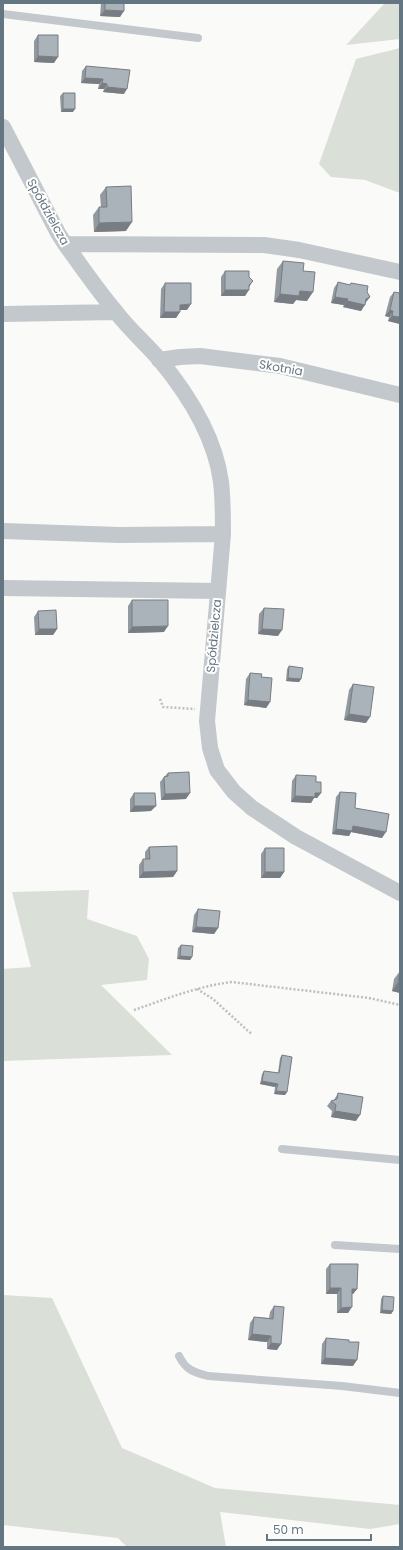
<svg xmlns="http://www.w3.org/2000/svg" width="403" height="1550" viewBox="0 0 403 1550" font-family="Poppins,sans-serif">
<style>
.green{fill:#dadfd7}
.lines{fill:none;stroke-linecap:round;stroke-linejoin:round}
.path{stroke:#bbbfc2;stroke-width:2.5;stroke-dasharray:2 2;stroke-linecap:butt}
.service{stroke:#c3c8cc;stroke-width:8}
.minor{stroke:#c3c8cc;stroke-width:16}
.wall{fill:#929a9f}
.shaded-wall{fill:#777d82}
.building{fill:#aab3b9;stroke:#777d82}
.labels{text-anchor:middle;stroke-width:4;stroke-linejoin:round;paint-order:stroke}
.street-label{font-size:12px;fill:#657683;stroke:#fff}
</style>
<rect width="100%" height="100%" fill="#fafaf8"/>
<path class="green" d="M385,3h15v36l-54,6z
M400,48v145l-35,-13 -34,-3 -12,-13 37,-105z
M89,890l-2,29 50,17 12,23 -2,21 -46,5 71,70 -169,6v-92l28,-2 -19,-75z
M3,1295l49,3 70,150 93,40 185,17v19l-30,5 -150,-17 6,35h-99l-9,-9 -115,-13z"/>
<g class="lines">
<path class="path" d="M160,699l3,8 32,2
M197,989l16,10 34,31 5,4
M134,1010c32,-11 64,-24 98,-28l137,16 31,7"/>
<path class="service" d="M3,14l195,24
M282,1149l118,11
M335,1245l65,4
M179,1356c7,14 14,16 29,20l134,10 58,7"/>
<path class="minor" d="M3,127l55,106 7,11c17,23 33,47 51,68 13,17 29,31 43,47 29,35 56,77 62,123 2,17 2,34 2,52l-16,187 3,27 7,22 17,22 18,16 44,29 104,56
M65,244l199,1 35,5 101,22
M3,314l113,-2
M159,360l21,-3 20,-1 80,10 120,29
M3,531l116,4 104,-1
M3,588l215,3"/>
</g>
<path class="wall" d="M101,3h51l-28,1 -4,13 -20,-1z
M38,35l16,28 -20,-1v-21z
M86,66l38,28 -21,-2 1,-3h-6l1,-5 -18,-1 1,-12z
M63,93l10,19h-12l-1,-16z
M106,187l20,44 -32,1 -1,-17 6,-8h2l-1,-12z
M283,261l20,10 4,30 -11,-1 -3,4 -19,-2 3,-33z
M225,271l24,16 -4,9h-24v-19z
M338,282l12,3 1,-2 16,9 3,5 -5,6 -4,8 -18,-4 1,-2 -13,-2 3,-15z
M165,283l22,27h-7l-4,8h-16l1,-29z
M394,292l6,32 -12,-3 1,-4 -4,-1 5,-19z
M132,600l32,32 -36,1v-27z
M264,608l14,28 -20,-2 1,-20z
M38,611l19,18 -4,6h-18l-1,-18z
M289,666l12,13 -2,3 -13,-1 1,-12z
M250,673l11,4 9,25 -4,6 -22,-3 2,-26z
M353,684l13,39 -22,-3 5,-30z
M168,773l18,26 -25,1 -1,-18 4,-5z
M296,775l20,7 5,11 -4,5h-3l-3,5 -20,-1 1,-21z
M340,792l15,16 27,30 -31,-6 -2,4 -17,-2 4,-37z
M134,793l17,18 -21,1v-13z
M149,847l28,24 -4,6 -34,1v-13l4,-6h2v-7z
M265,848l19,24 -4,6h-19v-24z
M198,909l20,19 -4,6 -22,-2 2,-17z
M181,945l11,12 -2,3 -13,-1 1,-11z
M400,971v22l-8,-2 2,-12z
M282,1055l5,37 -2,3 -11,-1 1,-7 -15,-3 2,-10 2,-3 14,2 2,-15z
M338,1093l18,28 -25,-4 1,-6 -5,-5 4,-5 3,-1z
M330,1264l27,25 -4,5h-1l-4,19h-11v-19h-11v-25z
M383,1296l10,15 -2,3 -11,-1 1,-14z
M274,1306l3,44 -10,-1v-7l-19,-2 2,-17 4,-6 15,1 1,-6z
M326,1338l27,28 -32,-2 1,-20z"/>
<path class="shaded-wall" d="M121,3h31l-32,1z
M105,10l19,1 -4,6 -20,-1z
M38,56l20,1 -4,6 -20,-1z
M85,78l18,1 -4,5 -18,-1z
M102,83l5,1 -3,5h-6z
M107,87l20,2 -3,5 -21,-2z
M63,109h12l-2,3h-12z
M132,222l-6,9 -32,1 5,-9z
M253,281l-4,6 -4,3h4l-4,6h-24l4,-6 24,-5z
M300,291l13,1 -6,9 -11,-1 -3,4 -19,-2 6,-8z
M335,297l13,2 -4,6 -13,-2z
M370,297l-4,5 -3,3h2l-4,6 -18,-4 4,-6 19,-2z
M191,304l-4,6h-11l4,-5z
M390,310l3,1 -4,6 -4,-1z
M164,312h16l-4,6h-16z
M392,316l8,1v7l-12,-3z
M168,626l-4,6 -36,1 4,-6z
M39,629h18l-4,6h-18z
M262,629l20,1 -4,6 -20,-2z
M288,678l13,1 -2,3 -13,-1z
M248,700l22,2 -4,6 -22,-3z
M349,714l21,3 -4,6 -22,-3z
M190,793l-4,6 -25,1 4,-6z
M315,793h6l-4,5h-3l-3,5 -20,-1 4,-6z
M134,806h22l-5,5 -21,1z
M353,826l33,6 -4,6 -31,-6 -2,4 -17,-2 4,-5z
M177,871l-4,6 -34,1 4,-6z
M265,872h19l-4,6h-19z
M196,927l22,1 -4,6 -22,-2z
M180,956l12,1 -2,3 -13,-1z
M398,982l2,1v10l-8,-2z
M262,1081l16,3 -3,3 -15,-3z
M276,1091l11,1 -2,3 -11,-1z
M335,1111l25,4 -4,6 -25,-4z
M330,1288h11l-4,6h-11z
M352,1289h5l-4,5h-5z
M352,1307l-4,6h-11l4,-5z
M382,1310l11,1 -2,3 -11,-1z
M252,1334l19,2 -4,6 -19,-2z
M271,1343l10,1 -4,6 -10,-1z
M325,1358l32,2 -4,6 -32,-2z"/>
<path class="building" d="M105,3h19v8l-19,-1z
M38,35h20v22l-20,-1z
M86,66l44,4 -3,19 -20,-2v-3l-5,-1 1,-4 -18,-1z
M63,93h12v16h-12z
M131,186l1,36 -33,1v-16h8l-1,-20z
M283,261l21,2 -1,8 12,1 -2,20 -13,-1 -1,5 -19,-2z
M225,271h24v6l4,4 -4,4v5h-24z
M338,282l12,3 1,-2 17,3 -1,6 3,5 -4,2 -1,6 -18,-4 1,-2 -13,-2z
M165,283h26v21l-11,1v7h-16z
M394,292l6,1v24l-8,-1 1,-5 -3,-1z
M132,600h36v26l-36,1z
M264,608l20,1 -2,21 -20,-1z
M56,610l1,19h-18l-1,-18z
M289,666l14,2 -2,11 -13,-1z
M250,673l12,1 -1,3 11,1 -2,24 -22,-2z
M353,684l21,3 -4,30 -21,-3z
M189,772l1,21 -25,1 -1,-17 4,-1v-3z
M296,775l20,1v6h5v11h-6v4l-20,-1z
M340,792l16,1 -1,15 34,6 -3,18 -33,-6 -1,5 -16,-2z
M134,793h21l1,13h-22z
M177,846v25l-34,1v-13h7l-1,-12z
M265,848h19v24h-19z
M198,909l22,2 -2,17 -22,-1z
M181,945l12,1 -1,11 -12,-1z
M400,971v12l-2,-1z
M282,1055l10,2 -5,35 -11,-1 2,-7 -16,-3 2,-10 15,2z
M338,1093l25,4 -3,18 -25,-4 1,-6 -5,-4 6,-2z
M330,1264h28l-1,25h-5v18l-11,1v-20h-11z
M383,1296l11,1 -1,14 -11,-1z
M274,1306l10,1 -3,37 -10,-1v-7l-19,-2 2,-17 19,2z
M326,1338l23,2v2h10l-2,18 -32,-2z"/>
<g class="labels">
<g class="street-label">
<text transform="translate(48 212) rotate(61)" y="4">Spółdzielcza</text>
<text transform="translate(281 368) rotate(10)" y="4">Skotnia</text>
<text transform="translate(214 636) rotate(-85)" y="4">Spółdzielcza</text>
</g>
</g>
<rect width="403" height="1550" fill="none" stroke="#657683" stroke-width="8"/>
<path d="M267 1534v6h104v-6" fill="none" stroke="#657683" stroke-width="2"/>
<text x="273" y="1534" font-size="12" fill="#657683" stroke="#ffffff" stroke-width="3" paint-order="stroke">50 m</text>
</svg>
